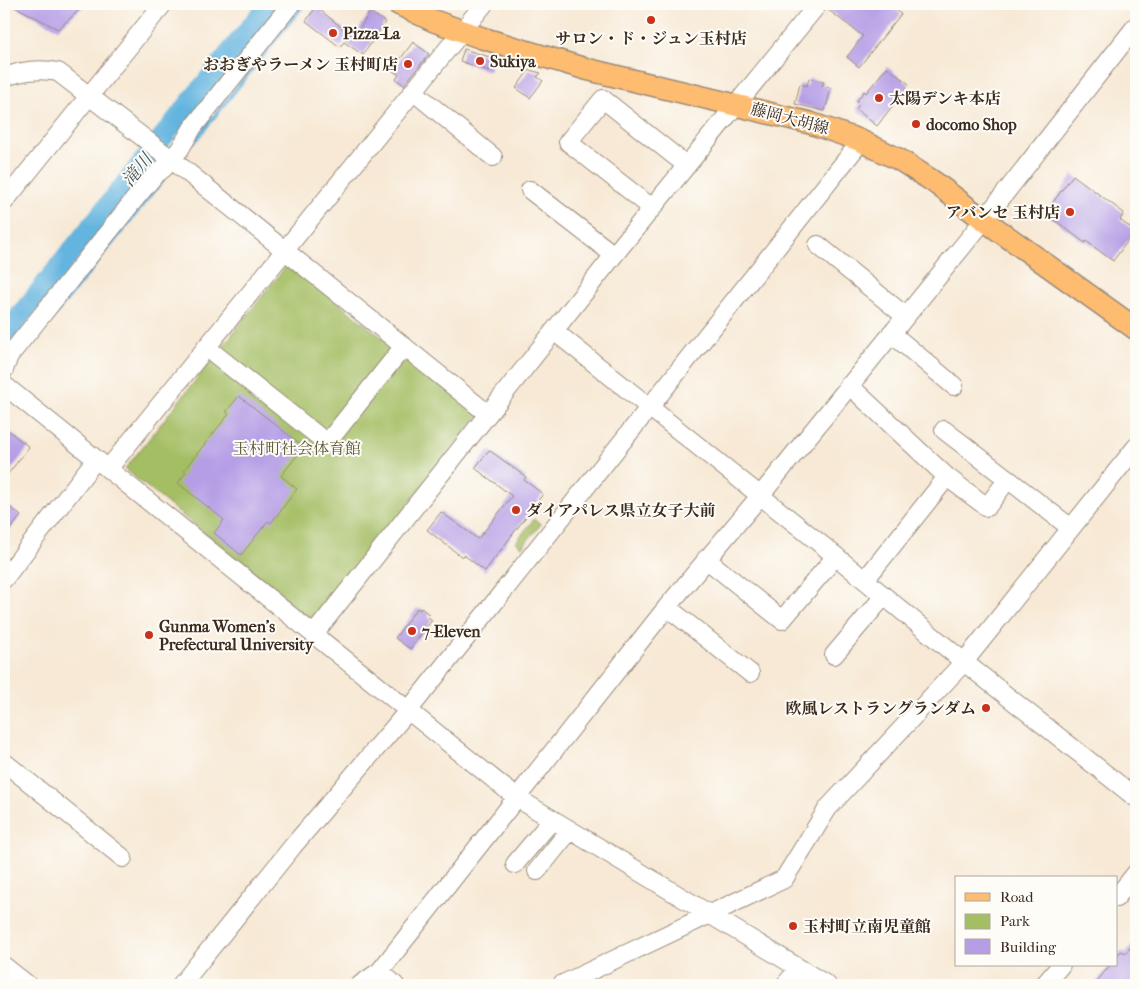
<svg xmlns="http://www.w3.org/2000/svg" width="1140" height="989" viewBox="0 0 1140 989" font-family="'IM FELL French Canon','Noto Serif JP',serif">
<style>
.green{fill:#a4be64;stroke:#707441}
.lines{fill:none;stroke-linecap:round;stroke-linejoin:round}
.stream{stroke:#64b4df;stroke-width:4}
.river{stroke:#64b4df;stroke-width:21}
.building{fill:#b59ee6}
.minor-casing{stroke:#998a7a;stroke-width:20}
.major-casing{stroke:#998a7a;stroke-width:24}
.minor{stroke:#fff;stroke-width:18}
.major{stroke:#febc70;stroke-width:21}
.poi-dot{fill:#c8321e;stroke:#fdfcf7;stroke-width:2}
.labels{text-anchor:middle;stroke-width:4;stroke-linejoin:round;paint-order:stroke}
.poi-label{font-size:16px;font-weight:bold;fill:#3b2a1e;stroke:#fdfcf7;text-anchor:start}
.street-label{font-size:16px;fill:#3b2a1e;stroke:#fdfcf7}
.park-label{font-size:16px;fill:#5a5633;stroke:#fdfcf7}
.water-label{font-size:18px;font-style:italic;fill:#495a62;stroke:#fdfcf7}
</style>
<rect width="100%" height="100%" fill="#fdfcf7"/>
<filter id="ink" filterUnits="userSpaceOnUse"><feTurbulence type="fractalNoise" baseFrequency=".02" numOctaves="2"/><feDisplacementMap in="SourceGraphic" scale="10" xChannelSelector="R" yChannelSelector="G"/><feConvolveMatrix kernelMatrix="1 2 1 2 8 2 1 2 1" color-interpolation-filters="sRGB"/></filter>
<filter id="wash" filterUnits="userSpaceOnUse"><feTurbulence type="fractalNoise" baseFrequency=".0096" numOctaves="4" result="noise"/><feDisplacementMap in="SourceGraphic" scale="20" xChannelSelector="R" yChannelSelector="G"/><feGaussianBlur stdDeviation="1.12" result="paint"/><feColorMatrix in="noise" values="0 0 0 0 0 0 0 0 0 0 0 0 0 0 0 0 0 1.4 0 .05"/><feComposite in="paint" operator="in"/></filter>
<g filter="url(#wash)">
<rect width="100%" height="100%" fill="#f7e9d5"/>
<path class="green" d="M288,264l192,150 -166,208 -189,-153z
M534,519l7,5 -19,23 -6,-5z"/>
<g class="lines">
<path class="stream" d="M194,142l110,-138
M106,251l56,-70
M17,361l82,-101"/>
<path class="river" d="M4,336l265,-332"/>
</g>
<g id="blocks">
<path class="building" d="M10,4h76l-28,25z
M828,4h60l13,10 -42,53 -12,-10 16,-21 -36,-27z
M316,7l38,30 16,-25 15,10 -22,33 -19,-13 -4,5 -34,-26z
M413,42l16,12 -25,31 -8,-6 3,-4 -7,-5z
M464,49l29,9 -4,13 -29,-10z
M887,67l22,17 -32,42 -21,-17 3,-4 -3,-3 8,-11 2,2z
M529,70l12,3 -4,4 6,4 -13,17 -14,-10z
M809,78l15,4 -2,4 9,2 -6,23 -30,-7 5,-20 7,2z
M1073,175l51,38 -4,7 15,11 -22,30 -27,-20 -1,2 -40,-30z
M239,396l65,51 -23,29 16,13 -26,34 -3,-2 -27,34 -27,-22 10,-13 -46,-37 8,-11 -2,-2 45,-56 -3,-2z
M4,427l25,20 -25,32z
M489,450l37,27 -2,3 19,14 -58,77 -21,-16 -2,2 -35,-27 14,-18 37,27 20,-25 14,-18 -37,-28z
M4,502l17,14 -17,21z
M417,608l3,2 1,-2 9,7 -2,2 4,3 -22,29 -15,-11z
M1136,940v45h-42l16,-20h6v-8l5,-6 5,2z"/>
</g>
</g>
<g filter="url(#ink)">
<use href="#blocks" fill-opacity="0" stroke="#998a7a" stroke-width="1"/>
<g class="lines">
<g class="minor-casing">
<path id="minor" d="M4,77c19,-6 34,-9 54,-5l113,87 317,255
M413,91l80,66
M530,190l84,65
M4,202l159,-198
M652,208l-84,-66 35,-43 83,66
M818,245l87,71
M554,331l278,222 132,109 172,136
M891,333l63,53
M206,347l121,96 77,-97
M4,370l5,-14 125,-156 20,-24 10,-8 16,-19 13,-22 98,-123
M4,385l513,413 310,187
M849,385l98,92
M944,430l127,98
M108,469l376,-465
M706,559l76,61 54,-64
M4,579l92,-120
M865,580l82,-103 40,30 21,-28
M667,607l83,66
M314,634l300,-379 204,-251
M834,655l50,-59
M4,762l119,96
M515,864l37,-44
M537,871l33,-41
M1116,898l20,-25
M4,966l24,19
M380,971l15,14
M181,985l112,-139 115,-135 446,-561 5,-10
M360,985l20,-14 287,-364 93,-111 224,-276 152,-194
M561,985l223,-106 44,-71 136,-146 172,-215
M785,985l14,-17
M1044,985l17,-20"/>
</g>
<g class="major-casing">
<path id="major" d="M398,4l36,17 48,17 104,31 224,54 49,17 41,20 34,22 50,38 152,109"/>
</g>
<use href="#minor" class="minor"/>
<use href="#major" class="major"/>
</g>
</g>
<g class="poi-dot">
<circle cx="651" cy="20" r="5"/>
<circle cx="333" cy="33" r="5"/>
<circle cx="480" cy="61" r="5"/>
<circle cx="408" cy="64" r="5"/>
<circle cx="879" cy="98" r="5"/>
<circle cx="916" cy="124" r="5"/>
<circle cx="1070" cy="212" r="5"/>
<circle cx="516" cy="510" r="5"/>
<circle cx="412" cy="631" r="5"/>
<circle cx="149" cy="635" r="5"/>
<circle cx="986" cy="708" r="5"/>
<circle cx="793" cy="926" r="5"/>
</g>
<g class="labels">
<g class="poi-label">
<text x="343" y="39">Pizza-La</text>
<text x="651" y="44" text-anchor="middle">サロン・ド・ジュン玉村店</text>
<text x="490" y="67">Sukiya</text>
<text x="398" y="70" text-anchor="end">おおぎやラーメン 玉村町店</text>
<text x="889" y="104">太陽デンキ本店</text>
<text x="926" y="130">docomo Shop</text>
<text x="1060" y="218" text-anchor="end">アバンセ 玉村店</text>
<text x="526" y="516">ダイアパレス県立女子大前</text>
<text x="159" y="632">Gunma Women's<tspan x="159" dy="18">Prefectural University</tspan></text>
<text x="422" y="637">7-Eleven</text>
<text x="976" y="714" text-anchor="end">欧風レストラングランダム</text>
<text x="803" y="932">玉村町立南児童館</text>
</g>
<g class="street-label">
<text transform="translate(790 118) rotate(15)" y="6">藤岡大胡線</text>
</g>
<g class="park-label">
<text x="297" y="454">玉村町社会体育館</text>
</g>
<g class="water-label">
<text transform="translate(137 170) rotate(-51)" y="6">滝川</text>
</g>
</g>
<rect width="1140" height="989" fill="none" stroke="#fdfcf7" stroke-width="20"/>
<rect x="955" y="876" width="162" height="90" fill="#fdfcf7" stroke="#afa8a0"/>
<rect x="965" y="893" width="25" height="8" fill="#febc70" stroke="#afa8a0"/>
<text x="1000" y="902" font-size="15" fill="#3b2a1e">Road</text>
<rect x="965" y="914" width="25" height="15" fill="#a4be64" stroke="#afa8a0"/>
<text x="1000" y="926" font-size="15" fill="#3b2a1e">Park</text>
<rect x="965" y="939" width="25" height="15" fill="#b59ee6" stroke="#afa8a0"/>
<text x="1000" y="952" font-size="15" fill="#3b2a1e">Building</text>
</svg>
